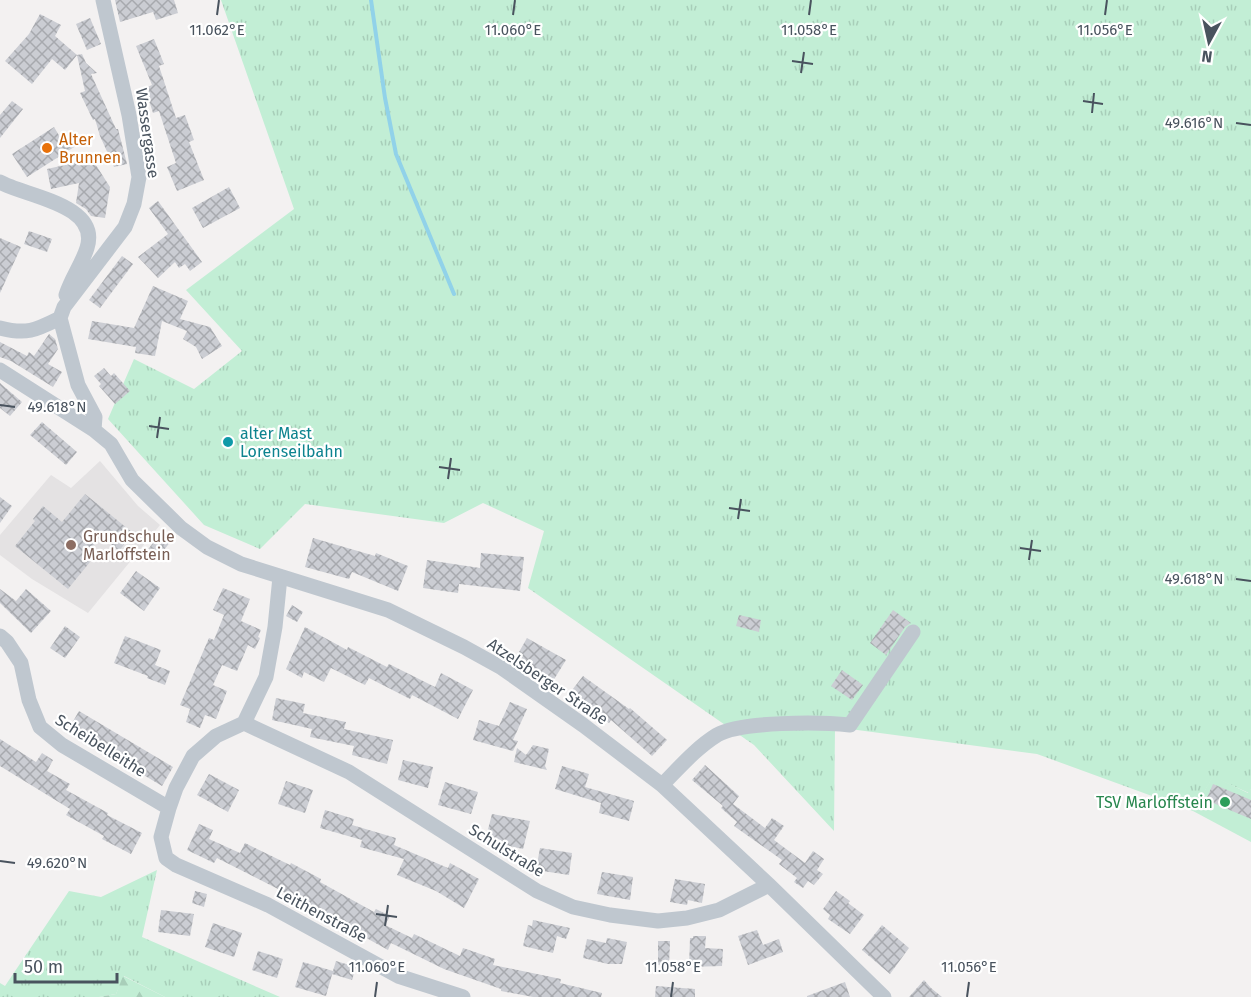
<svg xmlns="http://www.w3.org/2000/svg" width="1251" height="997" viewBox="0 0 1251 997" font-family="'Fira Sans',sans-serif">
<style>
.education{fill:#e4e2e3}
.grass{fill:url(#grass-tufts)}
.forest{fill:url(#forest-firs)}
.garden{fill:#c2eed5}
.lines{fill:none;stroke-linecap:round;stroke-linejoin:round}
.stream{stroke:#91d2e9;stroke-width:4}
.building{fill:url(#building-cross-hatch)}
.minor{stroke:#bfc7cf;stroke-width:15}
.ticks{fill:none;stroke:#49535e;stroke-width:2}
.food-dot{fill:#e8710a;stroke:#fff;stroke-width:2}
.culture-dot{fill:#0f9aa8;stroke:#fff;stroke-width:2}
.education-dot{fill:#8d6e63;stroke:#fff;stroke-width:2}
.leisure-dot{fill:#2e9e5b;stroke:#fff;stroke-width:2}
.labels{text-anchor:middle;stroke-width:4.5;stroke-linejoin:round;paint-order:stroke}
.street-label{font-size:16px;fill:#49535e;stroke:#fff}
.food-label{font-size:16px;fill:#c56008;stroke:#fff;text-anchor:start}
.culture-label{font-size:16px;fill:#0d838f;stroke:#fff;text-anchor:start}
.education-label{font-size:16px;fill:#785e54;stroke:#fff;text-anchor:start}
.leisure-label{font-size:16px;fill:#27864d;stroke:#fff;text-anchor:end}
.ticks-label{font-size:15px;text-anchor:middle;fill:#49535e;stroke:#fff;stroke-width:4.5;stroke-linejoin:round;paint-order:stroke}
</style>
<defs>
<pattern id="grass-tufts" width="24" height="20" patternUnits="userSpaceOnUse" patternTransform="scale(1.5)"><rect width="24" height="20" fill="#c2eed5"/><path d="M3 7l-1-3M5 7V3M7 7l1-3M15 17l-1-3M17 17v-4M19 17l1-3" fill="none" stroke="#a8ceb9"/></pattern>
<pattern id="forest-firs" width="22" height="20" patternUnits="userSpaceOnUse" patternTransform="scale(1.5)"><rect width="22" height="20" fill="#c2eed5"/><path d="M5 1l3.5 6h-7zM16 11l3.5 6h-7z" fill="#a8ceb9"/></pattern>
<pattern id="building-cross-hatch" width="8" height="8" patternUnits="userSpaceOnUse" patternTransform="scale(1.5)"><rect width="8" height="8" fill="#cbcdd3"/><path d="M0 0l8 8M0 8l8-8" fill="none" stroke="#a7a9ae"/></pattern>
</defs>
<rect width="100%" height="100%" fill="#f3f1f1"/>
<path class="education" d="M100,461l38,45 22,19 -72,88 -56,-34 -32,-24v-20l51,-60 20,13z"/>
<path class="grass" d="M221,0h1030v789l-2,4 -36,-16 -20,34 -156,-57 -202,-27 -1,104 -80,-86 -226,-157 16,-57 -61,-28 -39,20 -139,-19 -45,45 -56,-24 -96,-106 26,-60 60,30 48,-38 -56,-61 108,-81z
M157,870l-15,67 138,60h-115l-41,-21 -8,18 -17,3h-99v-14l5,3 64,-95 32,6z"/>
<path class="forest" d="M123,976l42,21h-66l17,-3z"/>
<path class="garden" d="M1213,776l35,17 3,-4v53l-58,-31z"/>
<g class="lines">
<path class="stream" d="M371,0l14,98 11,56 58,140"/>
</g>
<path class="building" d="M115,0h59l4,13 -22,7 -3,-8 -33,10z
M40,14l21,11 -6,11 22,19 -12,15 -13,-11 -20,25 -27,-23 24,-27z
M90,18l11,26 -14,6 -11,-26z
M154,39l10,25 -5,2 17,52 9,-3 9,25 -5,2 15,38 -27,11 -10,-24 9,-4 -17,-52 -6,2 -8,-25 7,-3 -16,-39z
M82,54l4,9 11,10 -6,1 25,55h2l9,35 -13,3 -14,-31 -5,-17 -2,1 -13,-27 5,-2 -8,-36z
M12,101l11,8 -23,29v-23z
M54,127l9,15 13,-8 6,8 -55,35 -15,-23z
M92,159l18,28 -5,31 -14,-2 -5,-7 -10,-6 3,-20 -28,6 -4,-20z
M229,187l11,21 -37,20 -11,-20z
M158,201l44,61 -12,9 -5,-7 -6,4 -4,-6 -17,16 -20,-21 30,-23 -19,-26z
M29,231l23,8 -5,13 -23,-8z
M0,238l21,9 -21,46z
M122,256l11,8 -33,44 -11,-8z
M153,286l35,15 -8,18 30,8 12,19 -20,13 -6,-12 -13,-8 4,-8 -25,-10 -7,35 -20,-3 1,-6 -48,-8 4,-18 42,7z
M49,334l6,5 3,10 -10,15 14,8 -9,15 -42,-26 -11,-4v-15l27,14 2,-4 5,4z
M104,368l7,8 3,-3 16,18 -15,13 -16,-18 2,-2 -7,-8z
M0,383l22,19 -12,14 -10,-8z
M42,422l35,30 -11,13 -36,-30z
M85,494l48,39 -14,18 -18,-15 -17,21 6,5 -22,27 -53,-43 20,-25 -2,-2 10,-13 19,16z
M0,497l12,9 -12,17z
M160,533l11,8 -14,18 -10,-8z
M313,538l62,18 1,-3 32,13 -10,25 -46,-19 -3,7 -44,-12z
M481,553l43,4 -4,34 -61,-7 -1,9 -35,-5 4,-28 53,8z
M136,571l24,17 -16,23 -24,-18z
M223,588l27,11 -9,22 20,9 -3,7 2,1 -5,11 -7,-4 -11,26 -15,-6 -9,20 14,6 -11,28 -11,-4 -5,13 -14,-6 4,-13 -10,-4 29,-67 5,2 10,-25 -11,-5z
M0,589l16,12 10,-12 25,22 -20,22 -31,-30z
M292,605l11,7 -6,10 -11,-6z
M893,610l18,13 -6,4 -19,28 -16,-12z
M739,615l22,5 -2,12 -23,-6z
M65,626l15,11 -15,21 -15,-10z
M305,627l42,23 1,-3 39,20 2,-3 46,23 6,-14 32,17 -15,29 -46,-24 -2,4 -41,-21 -4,7 -34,-17 -7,14 -20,-10 -2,6 -16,-9z
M125,636l36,14 -6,15 15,6 -5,14 -18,-7 1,-2 -34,-13z
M527,638l39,22 -13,21 -38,-22z
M842,670l21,15 -11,15 -21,-14z
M583,676l46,33 1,-1 37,32 -15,16 -41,-36 -2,3 -40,-29z
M276,698l29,6 -2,9 43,9 -2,7 49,11 -6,24 -35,-9 2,-9 -44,-9 2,-8 -40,-9z
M510,702l17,7 -14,31 5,1 -5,10 -40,-11 6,-20 20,6z
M79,711l94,56 -11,19 -30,-18 -2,2 -30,-19 2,-3 -34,-18z
M0,739l36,23 6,-9 11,7 -6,11 23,13 -4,6 42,23 -1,2 35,18 -11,21 -29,-15 2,-3 -38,-21 4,-6 -70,-43z
M533,745l16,4 -4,17 2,4 -33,-8 3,-14 9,7z
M403,760l30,7 -5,21 -30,-8z
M705,765l34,31 -6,8 32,24 7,-10 12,8 -10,14 31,23 8,-12 11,8 -7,11 6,4 -9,11 -6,-4 -5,7 -9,-6 3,-4 -18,-14 3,-4 -48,-34 3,-4 -16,-14 2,-2 -31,-26z
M562,766l27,8 -4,13 49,14 -5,20 -30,-8 2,-10 -46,-14z
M209,774l30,16 -11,22 -31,-17z
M286,781l27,9 -8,23 -27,-9z
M445,782l33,10 -7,22 -33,-9z
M1213,784l38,16v19l-45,-19z
M325,810l29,9 -2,6 44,13 -2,7 54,23 2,-5 29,16 -15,29 -28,-17 -39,-16 7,-16 -44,-12 2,-7 -42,-12z
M492,814l38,7 -7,28 -23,-5 1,-4 -15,-3z
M199,824l14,6 -4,9 31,14 5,-10 45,22 1,-2 30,16 -1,3 54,30 2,-3 14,7 -5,9 27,13 2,-4 46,22 3,-8 32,11 -2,6 68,14 -1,4 42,10 -1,4h-68l-32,-6v-2l-57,-20 -53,-26 -3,7 -110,-61 -61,-31 -3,5 -27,-13z
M540,848l32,5 -3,22 -33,-5z
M602,872l31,5 -3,23 -33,-6z
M675,879l30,5 -3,19 -14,-3 -1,5 -17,-3z
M195,891l12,3 -3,13 -12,-4z
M836,891l14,10 -2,2 16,12 -14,19 -22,-15 2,-4 -7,-6z
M161,910l33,4 -4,22 -32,-4z
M533,920l37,8 -4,11 -9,-3 -4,17 -30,-7 5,-21 4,1z
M213,923l29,10 -8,24 -29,-10z
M882,925l27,23 -19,26 -28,-24z
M757,930l6,15 16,-6 4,13 -35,13 -10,-29z
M693,936h13l-1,12 18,1 -1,17 -33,1 1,-29h3z
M607,938l20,4 -5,22h-14l-25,-6 4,-19 19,4z
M658,941h12l-1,25 -11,-1z
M258,951l25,8 -6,19 -25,-8z
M336,961l20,6 -4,13 -20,-6z
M303,962l30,9 -7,25 -31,-9z
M924,980l7,8 11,9h-33z
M845,982l5,15h-43v-1z
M656,986l39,3v8h-40z"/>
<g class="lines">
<path class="minor" d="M0,182c24,14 101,22 87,66 -5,16 -16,31 -21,47
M60,318l18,67 17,32 -1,13
M0,328c27,7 36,2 60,-10l4,-11 61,-80 9,-23 5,-27 -10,-62 -26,-115
M0,370l94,60 17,14 21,36 49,48 26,19 34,17 147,46 76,37 38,21 81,57 79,60 107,100 115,112
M280,577l-5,50 -9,50 -22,46 -28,13 -23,20 -17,32 -7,20 -8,29 5,21 10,7 92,40 130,71 65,21
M0,636l7,6 14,21 8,37 11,27 22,18 107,63
M244,723l105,49 188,119 36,16 37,8 48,6 29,-3 32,-8 50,-25
M662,785c17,-17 34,-37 55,-50 24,-14 104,-13 133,-10l63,-93"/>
</g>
<path class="ticks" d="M217,15l2,-15M513,15l2,-15M809,15l2,-15M1105,15l2,-15M792,61l21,3M801,73l3,-21M1083,101l20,3M1092,113l2,-20M1236,123l15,2M0,405l15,2M149,426l20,3M157,438l3,-21M439,467l21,3M448,479l3,-21M729,508l21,3M738,519l3,-20M1020,548l21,3M1029,560l3,-20M1236,579l15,2M0,861l15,2M376,914l21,3M385,926l3,-21M375,997l2,-15M671,997l2,-15M967,997l2,-15"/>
<circle class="food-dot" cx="47" cy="148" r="6"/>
<circle class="culture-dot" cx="228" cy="442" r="6"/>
<circle class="education-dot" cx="71" cy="545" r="6"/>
<circle class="leisure-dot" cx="1225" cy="802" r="6"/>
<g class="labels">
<g class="street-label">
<text transform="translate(148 133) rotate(82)" y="6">Wassergasse</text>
<text transform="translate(548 681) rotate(34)" y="6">Atzelsberger Straße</text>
<text transform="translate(101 745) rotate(32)" y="6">Scheibelleithe</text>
<text transform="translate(507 850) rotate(32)" y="6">Schulstraße</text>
<text transform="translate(322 914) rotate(28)" y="6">Leithenstraße</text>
</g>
<g class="food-label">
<text x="59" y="145">Alter<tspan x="59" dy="18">Brunnen</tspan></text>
</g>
<g class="culture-label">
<text x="240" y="439">alter Mast<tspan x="240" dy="18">Lorenseilbahn</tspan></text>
</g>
<g class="education-label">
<text x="83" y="542">Grundschule<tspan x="83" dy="18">Marloffstein</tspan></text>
</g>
<g class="leisure-label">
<text x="1213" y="808">TSV Marloffstein</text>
</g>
</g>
<g class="ticks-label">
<text x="217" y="35">11.062°E</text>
<text x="513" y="35">11.060°E</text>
<text x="809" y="35">11.058°E</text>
<text x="1105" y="35">11.056°E</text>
<text x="1194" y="128">49.616°N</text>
<text x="57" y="412">49.618°N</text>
<text x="1194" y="584">49.618°N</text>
<text x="57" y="868">49.620°N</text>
<text x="377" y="972">11.060°E</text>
<text x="673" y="972">11.058°E</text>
<text x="969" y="972">11.056°E</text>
</g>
<g transform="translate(1209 42) rotate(188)" stroke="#ffffff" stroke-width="4.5" paint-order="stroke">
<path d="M0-4.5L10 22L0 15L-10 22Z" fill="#49535e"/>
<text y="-9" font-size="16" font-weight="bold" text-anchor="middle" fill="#49535e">N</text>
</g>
<path d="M15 973v9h102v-9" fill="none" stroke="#49535e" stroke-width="3"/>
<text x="24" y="973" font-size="18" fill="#49535e" stroke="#ffffff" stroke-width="4.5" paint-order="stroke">50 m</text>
</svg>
